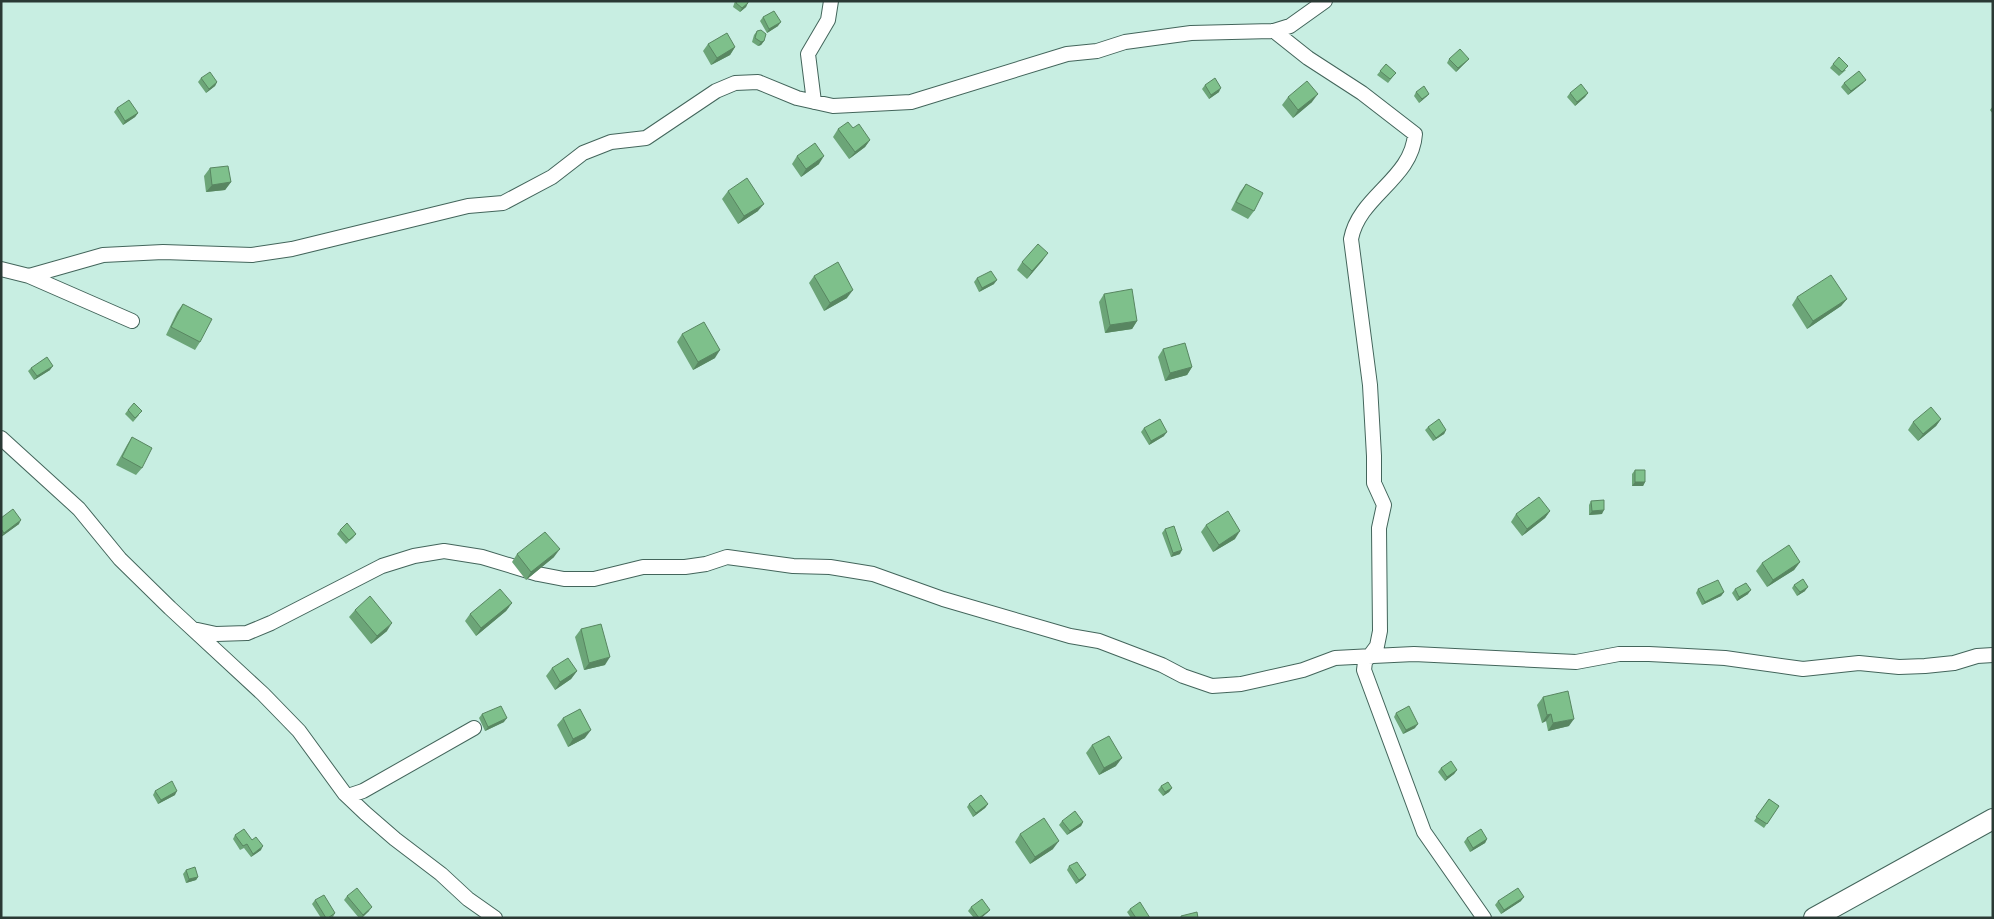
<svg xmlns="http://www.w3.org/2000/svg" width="1994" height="919" viewBox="0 0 1994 919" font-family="'Playfair Display',serif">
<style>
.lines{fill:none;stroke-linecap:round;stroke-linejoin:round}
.street-casing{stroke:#43655b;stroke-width:16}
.secondary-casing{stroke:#43655b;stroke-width:22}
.street{stroke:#fff;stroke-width:14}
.secondary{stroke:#fff;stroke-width:20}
.wall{fill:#6ca578}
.shaded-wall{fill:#588661}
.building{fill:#7ec08b;stroke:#588661}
</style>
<rect width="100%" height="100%" fill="#c8eee2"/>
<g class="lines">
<g class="street-casing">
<path id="street" d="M1274,31l34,27 54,35 53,41c-3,45 -56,62 -64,105l19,146 4,71v27l10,22 -5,23 1,103 -3,15 -12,16 -1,8 60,162 60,86
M814,102l-6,-48 20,-34 3,-19
M1,269l28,7 74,-21 60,-3 89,3 40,-6 176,-43 35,-3 49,-26 31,-24 28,-11 35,-4 70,-47 19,-8 23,-1 39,16 36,8 78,-4 156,-48 30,-3 28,-9 66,-9 83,-2 16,-5 35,-25
M29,276l103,45
M1,438l78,71 41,50 50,49 93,86 36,37 46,63 20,19 30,26 46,35 27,25 27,19
M193,629l23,5 31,-1 24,-10 111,-57 32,-10 30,-5 38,6 56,17 26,5h30l49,-12h42l21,-3 21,-7 66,9 37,1 43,7 70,25 127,37 29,5 63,24 21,11 29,10 29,-2 62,-14 32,-12 38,-2 41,-2 162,8 43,-8h30l76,4 78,11 56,-6 40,4 26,-1 29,-3 23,-7 16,-1
M348,796l15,-5 111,-63"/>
</g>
<g class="secondary-casing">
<path id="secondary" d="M1814,918l179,-99"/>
</g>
<use href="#street" class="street"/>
<use href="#secondary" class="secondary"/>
</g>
<path class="wall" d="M735,1h13l-2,6 -6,5 -7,-5z
M763,17l15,9 -11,7 -7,-12z
M757,31l7,10 -3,4 -3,1 -6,-4 2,-7z
M708,44l27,3 -5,8 -19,10 -8,-14z
M1449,59h20l-13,13 -9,-9z
M1386,64l10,9 -8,10 -11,-8z
M1833,64l13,6 -7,6 -9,-8z
M201,78l16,4 -2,4 -9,7 -8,-11z
M1844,83h19l-15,12 -7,-8z
M1205,85l14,7 -10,7 -7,-10z
M1416,92l13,2 -3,3 -7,6 -5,-7z
M1570,93h18l-3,4 -10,9 -8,-9z
M1288,97l24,5 -19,16 -11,-13z
M1993,106v8l-3,-4z
M117,108l21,5 -3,4 -12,8 -9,-13z
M853,128l17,12 -5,7 -16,12 -16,-22 5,-8z
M797,156l22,8 -18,13 -9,-13z
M210,168l21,14 -6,8 -19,2 -2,-16z
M1246,184l8,27 -6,8 -17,-9 9,-18z
M728,191l30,20 -20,13 -16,-25z
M1043,260l-16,19 -10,-9 5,-8z
M814,276l33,22 -23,13 -15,-28z
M977,278l17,6 -15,8 -5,-10z
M1104,294l33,27 -5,8 -27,4 -6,-31z
M1797,297l50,2 -6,7 -34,23 -15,-24z
M183,304l17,38 -5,8 -29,-15 11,-23z
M682,334l33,24 -22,12 -16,-28z
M1163,349l29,18 -5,8 -22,6 -7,-24z
M31,368l19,2 -16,10 -6,-9z
M128,410l11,5 -6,7 -8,-8z
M1941,419l-5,7 -18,15 -10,-11 5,-8z
M1428,427l18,3 -2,4 -11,7 -8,-11z
M1144,428l20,8 -15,9 -8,-13z
M132,437l10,31 -6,7 -20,-10 11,-20z
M1635,470l10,12 -2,4h-11v-12z
M1591,501l11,13 -13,1v-10z
M1550,511l-5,7 -23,18 -11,-14 5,-8z
M1,518l18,6 -18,13z
M1206,525l29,14 -22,13 -12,-20z
M1165,529l15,25 -9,3 -9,-24z
M340,530l16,4 -3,4 -7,6 -9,-10z
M517,554l37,3 -28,23 -14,-18z
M1800,562l-6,8 -27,17 -11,-16 6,-8z
M1794,585l11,6 -8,5 -5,-8z
M1698,589l26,3 -3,4 -19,9 -6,-12z
M1735,589l13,5 -11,7 -5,-8z
M512,603l-6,8 -30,25 -11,-15 5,-7z
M355,610l32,21 -16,13 -22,-27z
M581,629l24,36 -21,5 -9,-33z
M552,668l25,3 -6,8 -16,11 -9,-14z
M1543,697l26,29 -21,5 -2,-10 -4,2 -5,-18z
M1396,713l19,15 -12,6 -9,-17z
M482,714l22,8 -19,9 -6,-13z
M563,718l22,20 -17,9 -11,-22z
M1092,745l24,21 -17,9 -13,-22z
M1441,768l16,2 -3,4 -9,7 -7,-9z
M1161,786l11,2 -3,4 -6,4 -5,-6z
M155,791l20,4 -17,9 -5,-9z
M1769,799l10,7 -15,22 -10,-7z
M969,804h19l-3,4 -12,9 -6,-10z
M1062,821l21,1 -2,4 -14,9 -8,-10z
M1020,834l33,15 -23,15 -15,-22z
M235,835l17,5 9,10 -10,7 -7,-9 -4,2 -7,-11z
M1467,838l20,1 -2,4 -15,9 -6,-10z
M1069,866l17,9 -3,4 -7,5 -9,-14z
M186,870l12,7 -2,3 -10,3 -3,-9z
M347,896l22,15 -7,7h-3l-15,-18z
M315,900l20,13 -2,4 -12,1 -9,-14z
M1498,901h23l-20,13 -6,-9z
M971,907l19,3 -3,3 -6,5h-7l-6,-7z
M1130,909l20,9h-19l-4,-6z"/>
<path class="shaded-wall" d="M748,3l-2,4 -6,5 2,-4z
M781,22l-3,4 -11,7 2,-4z
M764,41l-3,4 -3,1 3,-4z
M735,47l-5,8 -19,10 6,-7z
M1469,59l-13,13 2,-4z
M1866,80l-3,3 -15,12 3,-4z
M217,82l-2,4 -9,7 3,-4z
M1221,88l-2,4 -10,7 2,-4z
M1588,93l-3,4 -10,9 2,-4z
M1318,94l-6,8 -19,16 5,-8z
M1429,94l-3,3 -7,6 3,-4z
M138,113l-3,4 -12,8 2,-4z
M870,140l-5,7 -16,12 6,-7z
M824,156l-5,8 -18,13 5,-8z
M231,182l-6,8 -19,2 6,-7z
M764,204l-6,7 -20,13 6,-8z
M1048,253l-5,7 -16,19 5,-8z
M997,280l-3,4 -15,8 3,-4z
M853,290l-6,8 -23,13 6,-8z
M1847,299l-6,7 -34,23 6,-8z
M1137,321l-5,8 -27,4 5,-8z
M720,350l-5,8 -22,12 5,-8z
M53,366l-3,4 -16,10 3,-4z
M1192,367l-5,8 -22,6 5,-8z
M1941,419l-5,7 -18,15 5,-7z
M1446,430l-2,4 -11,7 3,-3z
M1167,432l-3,4 -15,9 2,-4z
M1635,482h10l-2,4h-11z
M1604,510l-2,4 -13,1 3,-4z
M1550,511l-5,7 -23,18 5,-7z
M21,520l-2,4 -18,13 3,-4z
M1240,531l-5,8 -22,13 6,-7z
M560,549l-6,8 -28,23 5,-8z
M1182,550l-2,4 -9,3 2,-4z
M1800,562l-6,8 -27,17 6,-7z
M1808,587l-3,4 -8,5 3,-4z
M1751,590l-3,4 -11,7 2,-4z
M1724,592l-3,4 -19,9 3,-3z
M512,603l-6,8 -30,25 5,-8z
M392,623l-5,8 -16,13 6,-8z
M610,657l-5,8 -21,5 5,-7z
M577,671l-6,8 -16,11 5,-8z
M1551,714l-5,7 -4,2 5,-8z
M507,718l-3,4 -19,9 3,-4z
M1574,719l-5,7 -21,5 5,-8z
M1418,724l-3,4 -12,6 3,-4z
M591,730l-6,8 -17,9 5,-8z
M1122,758l-6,8 -17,9 5,-7z
M1457,770l-3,4 -9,7 2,-4z
M1172,788l-3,4 -6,4 2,-4z
M177,791l-2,4 -17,9 3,-4z
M988,804l-3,4 -12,9 3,-4z
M1083,822l-2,4 -14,9 3,-4z
M1487,839l-2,4 -15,9 3,-4z
M1059,841l-6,8 -23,15 5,-7z
M263,846l-2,4 -10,7 2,-3z
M1086,875l-3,4 -7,5 3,-4z
M198,877l-2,3 -10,3 3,-4z
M1524,897l-3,4 -20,13 3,-4z
M372,907l-3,4 -8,7 2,-3z
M990,910l-3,3 -6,5h-2z"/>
<path class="building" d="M737,1h11v2l-6,5 -6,-5z
M774,11l7,11 -12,7 -6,-12z
M761,30l5,4 -2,7 -3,1 -6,-4 2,-7z
M727,33l8,14 -18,11 -9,-14z
M1460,49l9,10 -11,9 -9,-9z
M1839,57l9,9 -6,6 -9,-8z
M1386,64l10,9 -6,6 -10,-8z
M1859,71l7,9 -15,11 -7,-8z
M210,72l7,10 -8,7 -8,-11z
M1215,78l6,10 -10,7 -6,-10z
M1307,81l11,13 -20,16 -10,-13z
M1581,84l7,9 -11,9 -7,-9z
M1424,86l5,8 -7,5 -6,-7z
M129,100l9,13 -13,8 -8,-13z
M848,122l5,6 6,-4 11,16 -15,12 -17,-23z
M815,143l9,13 -18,13 -9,-13z
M228,166l3,16 -19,3 -2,-17z
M747,178l17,26 -20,12 -16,-25z
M1246,184l17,9 -9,18 -18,-9z
M1038,244l10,9 -16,18 -10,-9z
M838,262l15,28 -23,13 -16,-27z
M991,271l6,9 -15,8 -5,-10z
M1831,275l16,24 -34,22 -16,-24z
M1132,289l5,32 -27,4 -6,-31z
M183,304l29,15 -12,23 -29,-15z
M704,322l16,28 -22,12 -16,-28z
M1185,343l7,24 -22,6 -7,-24z
M47,357l6,9 -16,10 -6,-8z
M134,403l8,8 -7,7 -7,-8z
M1931,407l10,12 -18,15 -10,-12z
M1160,419l7,13 -16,9 -7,-13z
M1439,419l7,11 -10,8 -8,-11z
M132,437l20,11 -10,20 -20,-11z
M1635,470h10v12h-10z
M1539,497l11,14 -23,18 -11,-15z
M1604,500v10l-12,1 -1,-10z
M13,509l8,11 -17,13 -3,-4v-11z
M1228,511l12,20 -21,14 -13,-20z
M347,523l9,11 -7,6 -9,-10z
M1174,526l8,24 -9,3 -8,-24z
M545,532l15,17 -29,23 -14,-18z
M1789,545l11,17 -27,18 -11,-17z
M1803,579l5,8 -8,5 -6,-7z
M1718,580l6,12 -19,10 -7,-13z
M1746,583l5,7 -12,7 -4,-8z
M500,589l12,14 -31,25 -11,-14z
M370,596l22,27 -15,13 -22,-26z
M601,624l9,33 -21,6 -8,-34z
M568,658l9,13 -17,11 -8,-14z
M1568,691l6,28 -21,4 -2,-9 -4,1 -4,-18z
M501,706l6,12 -19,9 -6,-13z
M1409,706l9,18 -12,6 -10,-17z
M580,709l11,21 -18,9 -10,-21z
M1109,736l13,22 -18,10 -12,-23z
M1451,761l6,9 -10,7 -6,-9z
M172,781l5,10 -16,9 -6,-9z
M1168,782l4,6 -7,4 -4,-6z
M981,795l7,9 -12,9 -7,-9z
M1769,799l10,7 -12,18 -11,-7z
M1075,811l8,11 -13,9 -8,-10z
M1044,818l15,23 -24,16 -15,-23z
M244,829l8,11 4,-3 7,9 -10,8 -6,-10 -4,2 -8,-11z
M1481,829l6,10 -14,9 -6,-10z
M1077,862l9,13 -7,5 -10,-14z
M195,867l3,10 -9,2 -3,-9z
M357,888l15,19 -9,8 -16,-19z
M1518,888l6,9 -20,13 -6,-9z
M324,895l11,18 -7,5h-2l-11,-18z
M982,899l8,11 -11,8 -8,-11z
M1140,902l10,16h-14l-6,-9z
M1197,912l1,6h-17v-2z"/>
<rect width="1994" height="919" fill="none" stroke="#2a3934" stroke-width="5"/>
</svg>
